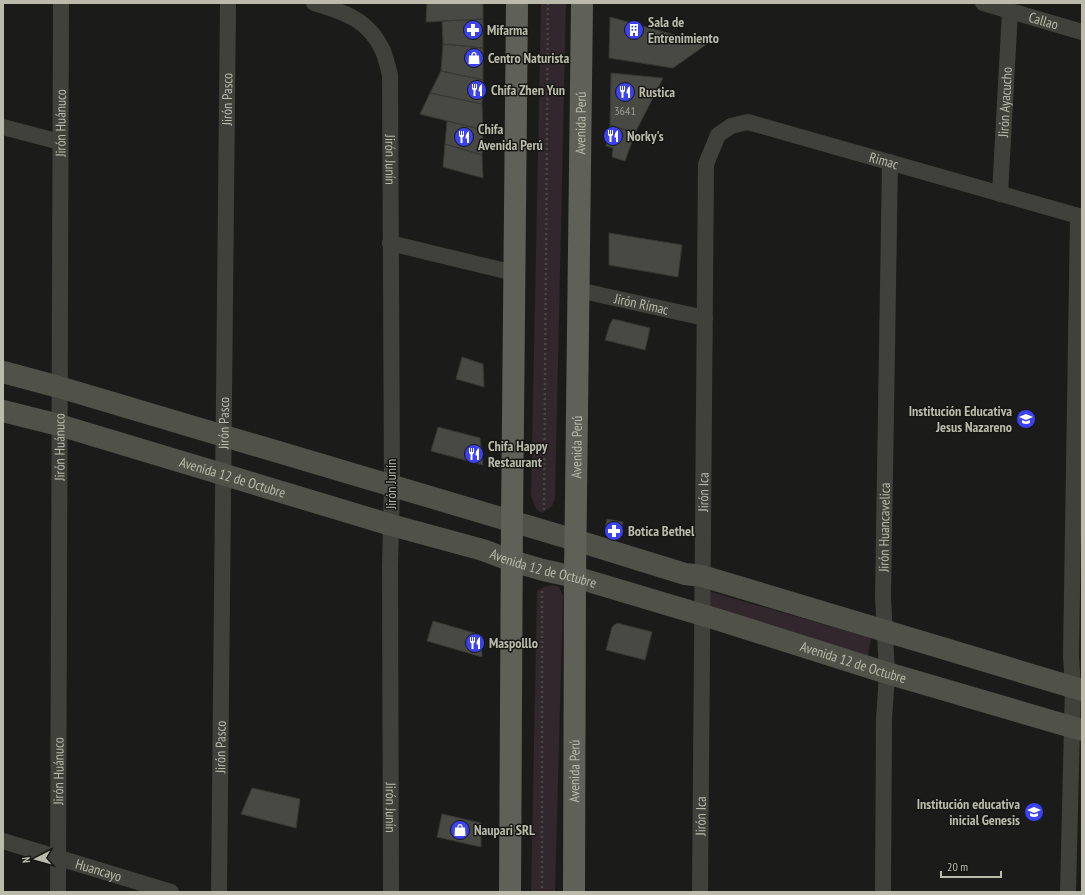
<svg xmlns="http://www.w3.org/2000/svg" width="1085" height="895" viewBox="0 0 1085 895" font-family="'PT Sans Narrow',sans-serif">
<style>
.green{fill:#31272c}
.building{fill:#484943;stroke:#363833}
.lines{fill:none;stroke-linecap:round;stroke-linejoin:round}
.path{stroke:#474840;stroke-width:2.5;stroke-dasharray:2 3;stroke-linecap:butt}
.street{stroke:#40413a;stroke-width:16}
.secondary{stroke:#505148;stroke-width:22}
.primary{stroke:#5f6057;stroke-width:22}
.labels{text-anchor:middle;stroke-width:3;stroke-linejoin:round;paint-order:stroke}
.number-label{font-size:12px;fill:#9e9e92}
.street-label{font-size:14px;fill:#bbbbac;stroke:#161714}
.poi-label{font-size:14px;font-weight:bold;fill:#bbbbac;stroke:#161714;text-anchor:start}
</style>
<rect width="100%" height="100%" fill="#1b1c19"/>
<path class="green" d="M541,3h25l-11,496 -3,7 -10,7 -6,-4 -5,-13z
M552,585l7,2 4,9 -8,296h-24l6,-301 7,-4z
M708,591l163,47 -4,25 -160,-49z"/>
<path class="building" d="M427,3h56v16l-57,3z
M610,17l97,27 -34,24 -64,-10z
M483,19v29l-40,-4 -1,-23z
M443,44l40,4v32l-42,-9z
M441,71l42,9 -1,24 -52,-11z
M611,73l52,5 -28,55 -25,-8z
M430,93l52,11 1,26 -63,-16z
M447,121l36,9 -1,25 -37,-11z
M610,125l25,8 -10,28 -13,-4 1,-9 -7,-2z
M445,144l37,11 1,23 -40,-11z
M609,233l73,12 -4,32 -69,-12z
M613,319l37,9 -5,22 -40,-10 5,-16z
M462,357l21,7 1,23 -28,-8z
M438,427l42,11 3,27 -52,-14z
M607,519l16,3 -3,17 -7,-2 -5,-4 -3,-5z
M433,621l48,14 1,22 -55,-16z
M617,623l35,9 -7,28 -39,-10 6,-23z
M252,788l48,11 -4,29 -55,-14z
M442,814l39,9v24l-44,-10z"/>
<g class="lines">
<path class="path" d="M544,510l4,-507
M542,591v301"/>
<g class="street">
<path id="s1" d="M314,3c31,9 55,17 69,48 3,8 5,16 7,24l2,411 -2,81 1,325"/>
<path id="s2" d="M983,3l99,29"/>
<path d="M3,127l57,15"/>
<path id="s3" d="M1000,194l10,-183"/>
<path d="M390,243l124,30"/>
<path id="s4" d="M578,290l127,28"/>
<path id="s5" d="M3,841l168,51"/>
<path id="s6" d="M58,892l3,-889"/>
<path id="s7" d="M219,892l9,-889"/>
<path id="s8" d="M700,892l6,-728 12,-29 13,-9 17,-4 334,95"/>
<path id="s9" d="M883,892l1,-171 3,-48 -4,-76 7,-435"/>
<path d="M1068,892l5,-205 -2,-30 7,-441"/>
</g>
<g class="secondary">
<path d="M3,372l56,15 516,153 110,34 17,2 380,114"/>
<path id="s10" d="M3,411l56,14 332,100 92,25 29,11 31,9 32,7 141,42 171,54 195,57"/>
</g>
<g class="primary">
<path d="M510,892l2,-371 5,-518"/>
<path id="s11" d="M574,892l1,-315 7,-574"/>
</g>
</g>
<defs>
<g id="pharmacy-disc" transform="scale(1)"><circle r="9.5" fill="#3d42f0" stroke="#161714"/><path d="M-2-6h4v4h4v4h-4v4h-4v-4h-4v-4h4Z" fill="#fff"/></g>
<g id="building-disc" transform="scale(1)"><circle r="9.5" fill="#3d42f0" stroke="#161714"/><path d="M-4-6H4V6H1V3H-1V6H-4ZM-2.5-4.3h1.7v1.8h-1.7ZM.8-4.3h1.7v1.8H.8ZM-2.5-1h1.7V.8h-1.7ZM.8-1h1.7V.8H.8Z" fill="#fff"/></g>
<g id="shop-disc" transform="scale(1)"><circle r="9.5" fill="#3d42f0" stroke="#161714"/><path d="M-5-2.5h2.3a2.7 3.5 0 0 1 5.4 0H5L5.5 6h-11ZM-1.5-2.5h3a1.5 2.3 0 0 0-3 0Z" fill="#fff"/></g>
<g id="restaurant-disc" transform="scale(1)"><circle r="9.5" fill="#3d42f0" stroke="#161714"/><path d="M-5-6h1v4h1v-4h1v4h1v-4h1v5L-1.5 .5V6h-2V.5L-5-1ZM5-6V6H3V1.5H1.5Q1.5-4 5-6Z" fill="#fff"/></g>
<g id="school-disc" transform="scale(1)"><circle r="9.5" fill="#3d42f0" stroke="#161714"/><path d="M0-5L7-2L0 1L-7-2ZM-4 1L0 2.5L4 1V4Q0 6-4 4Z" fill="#fff"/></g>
</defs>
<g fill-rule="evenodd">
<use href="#pharmacy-disc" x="473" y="30"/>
<use href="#building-disc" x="634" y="30"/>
<use href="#shop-disc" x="474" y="58"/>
<use href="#restaurant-disc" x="477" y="90"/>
<use href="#restaurant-disc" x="625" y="92"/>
<use href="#restaurant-disc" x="613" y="136"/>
<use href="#restaurant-disc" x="464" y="137"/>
<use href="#school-disc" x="1026" y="419"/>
<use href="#restaurant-disc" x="474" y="454"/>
<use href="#pharmacy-disc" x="614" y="531"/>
<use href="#restaurant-disc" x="475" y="643"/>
<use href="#school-disc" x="1034" y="812"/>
<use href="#shop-disc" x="460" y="830"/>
</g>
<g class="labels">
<g class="number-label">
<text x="625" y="115">3641</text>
</g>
<g class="street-label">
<text dy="5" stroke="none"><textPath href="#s2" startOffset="63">Callao</textPath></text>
<text dy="5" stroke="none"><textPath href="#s7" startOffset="793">Jirón Pasco</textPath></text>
<text dy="5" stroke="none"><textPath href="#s3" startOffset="92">Jirón Ayacucho</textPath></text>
<text dy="5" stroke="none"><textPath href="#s6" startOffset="769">Jirón Huánuco</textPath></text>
<text dy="5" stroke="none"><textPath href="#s11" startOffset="769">Avenida Perú</textPath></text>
<text dy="5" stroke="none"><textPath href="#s1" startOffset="197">Jirón Junín</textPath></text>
<text dy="5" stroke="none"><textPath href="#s8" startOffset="934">Rimac</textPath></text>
<text dy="5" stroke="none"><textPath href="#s4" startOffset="65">Jirón Rímac</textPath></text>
<text dy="5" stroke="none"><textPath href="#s7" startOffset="469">Jirón Pasco</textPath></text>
<text dy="5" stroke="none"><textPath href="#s6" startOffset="445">Jirón Huánuco</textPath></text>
<text dy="5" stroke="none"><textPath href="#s11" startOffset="445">Avenida Perú</textPath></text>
<text dy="5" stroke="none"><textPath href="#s10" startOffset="239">Avenida 12 de Octubre</textPath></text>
<text transform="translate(391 484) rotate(-90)" y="5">Jirón Junín</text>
<text dy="5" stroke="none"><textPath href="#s8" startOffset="400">Jirón Ica</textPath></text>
<text dy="5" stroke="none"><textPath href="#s9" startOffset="365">Jirón Huancavelica</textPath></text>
<text dy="5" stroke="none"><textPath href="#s10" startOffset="563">Avenida 12 de Octubre</textPath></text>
<text dy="5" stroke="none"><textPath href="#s10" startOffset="887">Avenida 12 de Octubre</textPath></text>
<text dy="5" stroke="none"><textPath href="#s7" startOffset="145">Jirón Pasco</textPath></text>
<text dy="5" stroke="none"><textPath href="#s6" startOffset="121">Jirón Huánuco</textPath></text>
<text dy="5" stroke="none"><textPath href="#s11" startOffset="121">Avenida Perú</textPath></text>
<text dy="5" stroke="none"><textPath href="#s1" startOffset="845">Jirón Junín</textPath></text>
<text dy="5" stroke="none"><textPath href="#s8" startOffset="76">Jirón Ica</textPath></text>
<text dy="5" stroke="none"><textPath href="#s5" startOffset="100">Huancayo</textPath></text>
</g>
<g class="poi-label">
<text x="648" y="27">Sala de<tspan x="648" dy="16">Entrenimiento</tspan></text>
<text x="487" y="35">Mifarma</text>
<text x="488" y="63">Centro Naturista</text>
<text x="491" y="95">Chifa Zhen Yun</text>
<text x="639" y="97">Rustica</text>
<text x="478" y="134">Chifa<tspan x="478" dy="16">Avenida Perú</tspan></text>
<text x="627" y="141">Norky's</text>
<text x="1012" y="416" text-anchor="end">Institución Educativa<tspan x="1012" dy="16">Jesus Nazareno</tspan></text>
<text x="488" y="451">Chifa Happy<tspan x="488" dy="16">Restaurant</tspan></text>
<text x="628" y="536">Botica Bethel</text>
<text x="489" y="648">Maspolllo</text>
<text x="1020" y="809" text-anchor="end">Institución educativa<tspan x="1020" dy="16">inicial Genesis</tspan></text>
<text x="474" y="835">Naupari SRL</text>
</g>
</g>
<rect width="1085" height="895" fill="none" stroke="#bbbbac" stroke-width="8"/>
<g transform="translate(36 859) rotate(264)" stroke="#161714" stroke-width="3" paint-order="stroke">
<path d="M0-3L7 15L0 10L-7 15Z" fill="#bbbbac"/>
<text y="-6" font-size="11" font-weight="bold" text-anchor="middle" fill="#bbbbac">N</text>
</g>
<path d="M941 871v6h60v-6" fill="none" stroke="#bbbbac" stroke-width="2"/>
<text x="947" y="871" font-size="12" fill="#bbbbac" stroke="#161714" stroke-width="3" paint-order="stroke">20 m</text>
</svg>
